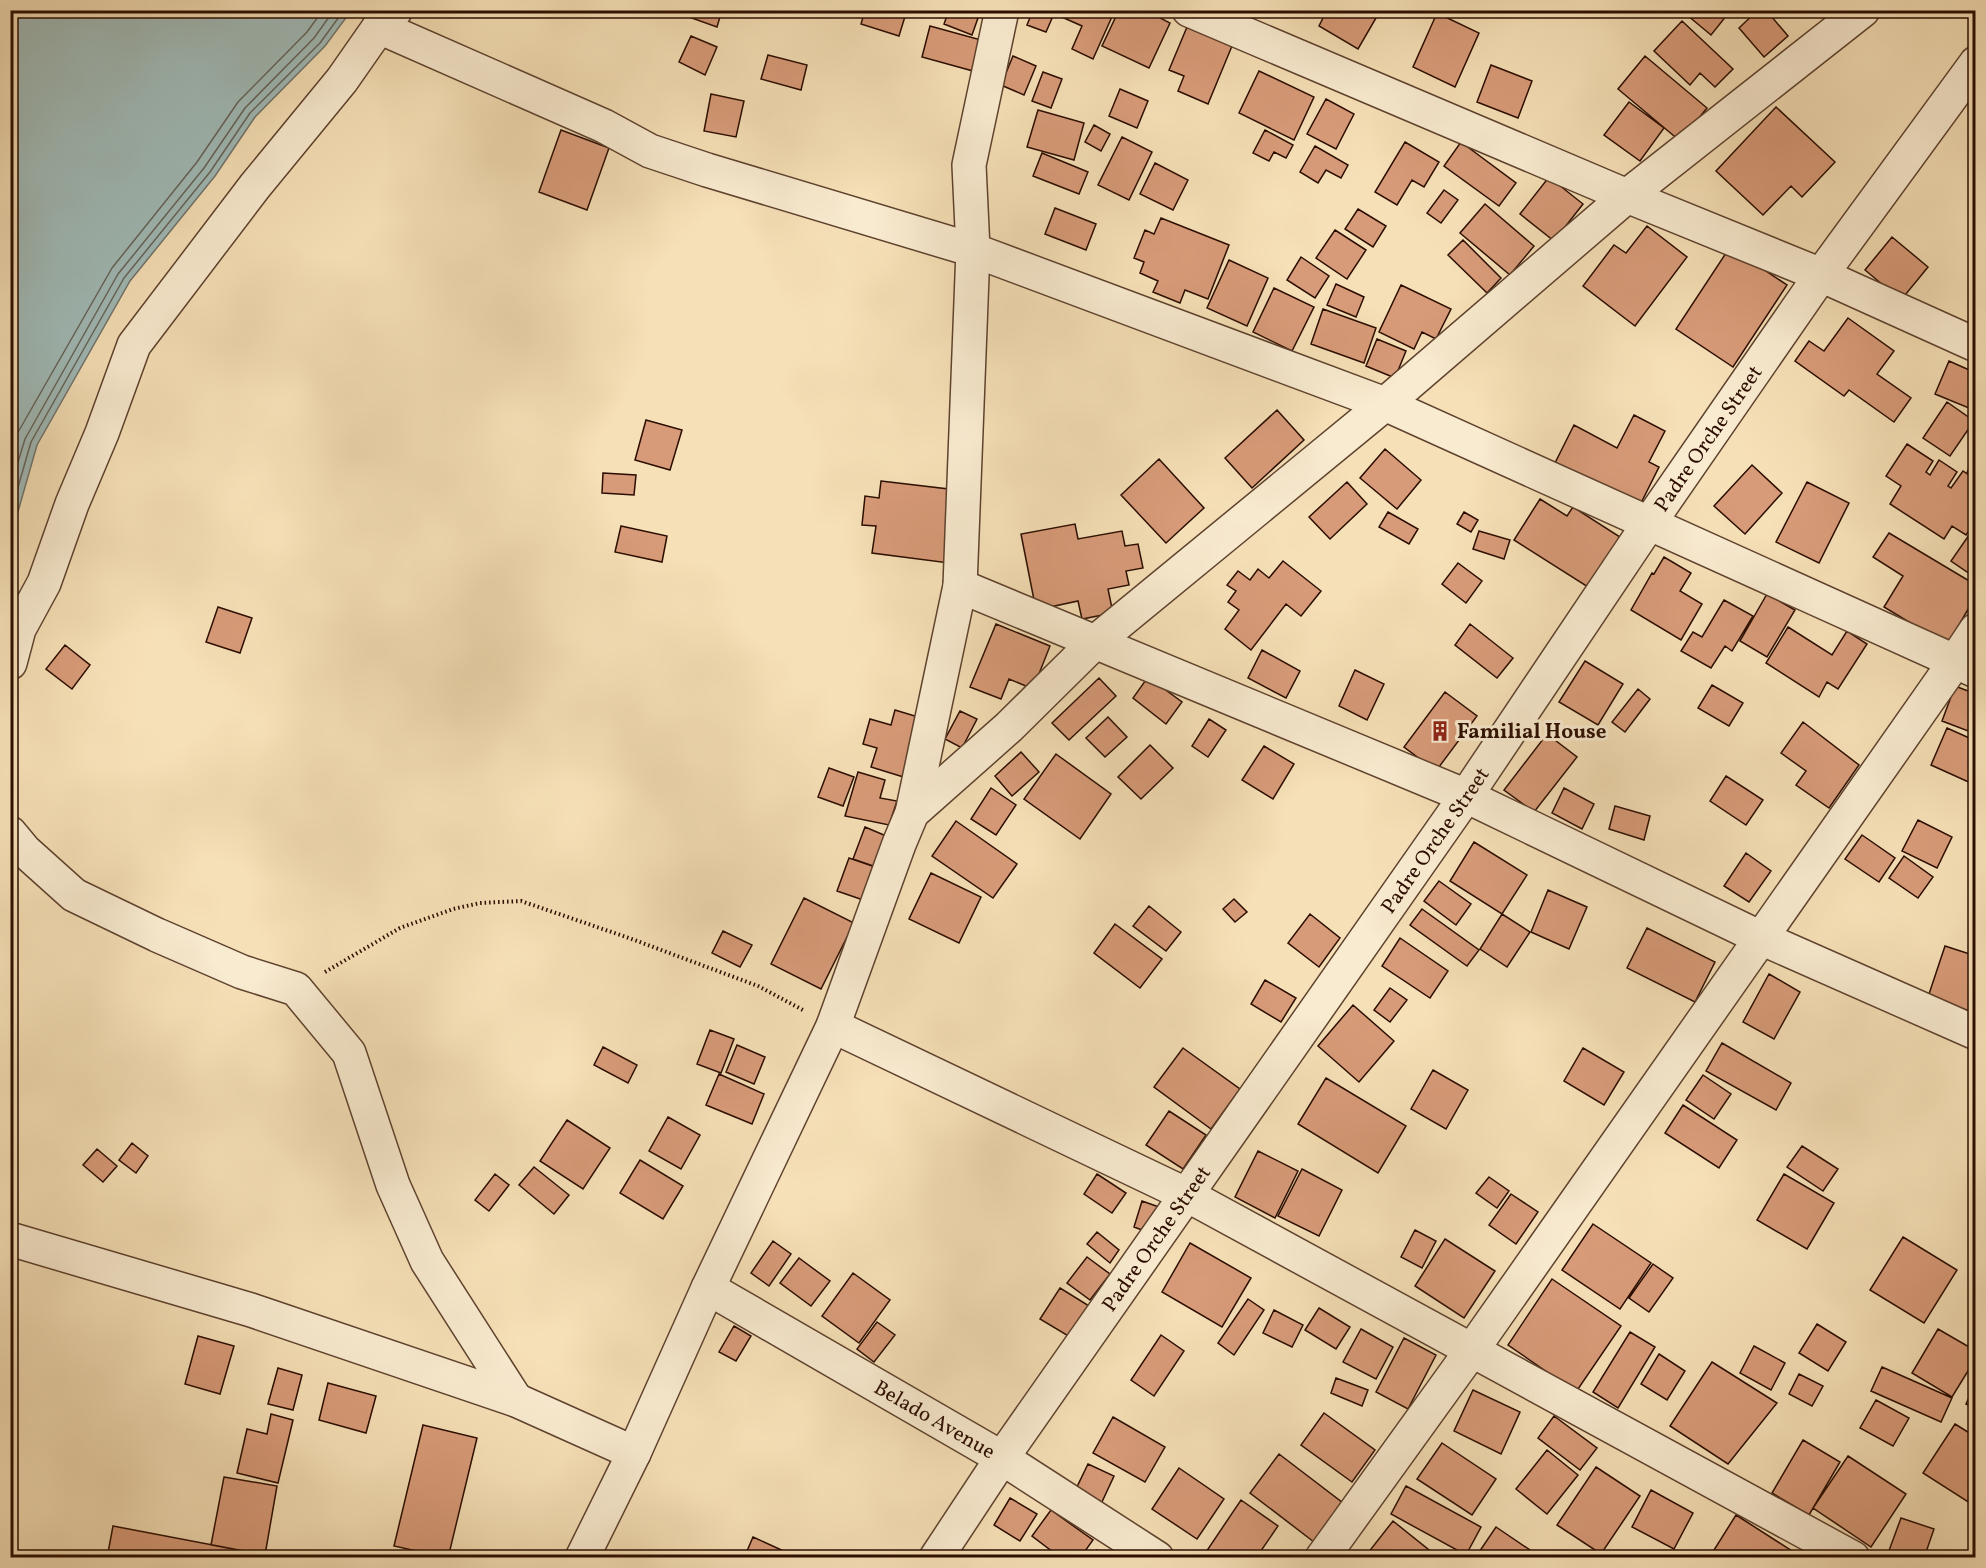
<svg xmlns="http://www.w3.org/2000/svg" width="1986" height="1568" viewBox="0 0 1986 1568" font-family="Vollkorn,serif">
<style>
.water{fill:#a0bbb8;stroke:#71756e;stroke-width:1.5}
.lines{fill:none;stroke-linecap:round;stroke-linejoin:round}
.shore{stroke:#66645c;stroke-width:1.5}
.building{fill:#d89b79;stroke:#2b0d00;stroke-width:1.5}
.minor-casing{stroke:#5e422e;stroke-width:36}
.path{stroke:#2b0d00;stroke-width:4;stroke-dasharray:1.5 3;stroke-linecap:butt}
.minor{stroke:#f9ebd0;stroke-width:33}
.labels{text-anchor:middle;stroke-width:6;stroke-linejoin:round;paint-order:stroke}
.street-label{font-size:21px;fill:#2b0d00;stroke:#f9ebd0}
.poi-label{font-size:21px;font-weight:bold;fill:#2b0d00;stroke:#f9ebd0;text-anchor:start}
</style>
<rect width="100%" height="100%" fill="#f6e0b7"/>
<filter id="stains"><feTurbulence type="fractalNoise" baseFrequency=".00333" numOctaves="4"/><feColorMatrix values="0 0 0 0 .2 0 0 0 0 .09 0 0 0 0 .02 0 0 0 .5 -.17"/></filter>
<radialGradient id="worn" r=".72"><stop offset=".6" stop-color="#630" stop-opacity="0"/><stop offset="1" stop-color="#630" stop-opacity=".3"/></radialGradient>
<path class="water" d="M11,10l340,1 -26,35 -70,71 -40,59 -85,105 -93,164 -26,91z"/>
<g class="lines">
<path class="shore" d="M10,455l7,-21 95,-166 85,-106 41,-60 69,-70 16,-22
M10,488l15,-49 93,-165 86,-106 41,-60 69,-70 20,-28
M10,515l21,-73 93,-164 86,-106 40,-59 70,-70 24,-33"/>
</g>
<path class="building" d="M691,10h31l-5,17 -28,-10z
M865,10h42l-8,26 -38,-12z
M949,10h8l21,8 -6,17 -28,-11z
M1033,10l20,6 -7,16 -19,-7z
M1056,10h59l-22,49 -21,-10 10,-23 -27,-12z
M1119,10h26l25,13 -21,45 -47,-22z
M1327,10h52l1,1 -22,38 -39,-23z
M1681,10h50l-20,25z
M1758,10h8l22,26 -24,21 -25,-29z
M1954,10h22v10z
M1437,13l42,20 -24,54 -42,-20z
M1682,21l51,48 -18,18 -15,-14 -10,12 -36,-34z
M930,26l51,14 -8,31 -51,-14z
M1187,27l45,19 -24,58 -30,-13 6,-15 -15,-6z
M691,36l26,11 -12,28 -26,-13z
M768,55l39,10 -6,25 -40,-11z
M1013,56l23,10 -12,29 -23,-10z
M1645,56l62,52 -27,33 -62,-52z
M1491,65l41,16 -14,37 -41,-16z
M1259,71l55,26 -20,43 -55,-27z
M1043,72l19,7 -11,29 -19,-7z
M1120,89l28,12 -11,27 -28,-12z
M711,94l33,7 -8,36 -32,-6z
M1326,99l28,15 -18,35 -29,-15z
M1629,102l35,26 -24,33 -36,-26z
M1776,107l59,55 -33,35 -11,-11 -28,29 -47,-44z
M1038,110l46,13 -10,37 -47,-13z
M1094,125l16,9 -9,17 -16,-9z
M561,130l48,18 -22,62 -48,-18z
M1265,130l28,15 -7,13 -12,-6 -5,9 -16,-8z
M1122,137l30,15 -23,48 -31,-15z
M1405,142l34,20 -15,25 -12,-7 -15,25 -22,-13z
M1461,142l55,41 -17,23 -55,-40z
M1315,146l33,19 -7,13 -15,-8 -8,13 -18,-11z
M1042,153l46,19 -9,22 -46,-18z
M1155,163l33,17 -15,30 -33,-16z
M1549,177l34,27 -29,37 -34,-27z
M1444,190l14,10 -17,23 -14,-10z
M1485,204l49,42 -24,29 -50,-42z
M1055,208l41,16 -10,26 -41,-16z
M1358,209l28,17 -13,21 -28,-18z
M1161,218l68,27 -21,54 -23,-9 -5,13 -27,-11 5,-11 -18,-8 4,-11 -10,-4 11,-28 9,4z
M1647,226l40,31 -52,69 -52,-40 31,-41 12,8z
M1335,230l31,20 -19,29 -31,-21z
M1892,237l36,30 -27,33 -36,-30z
M1463,240l38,38 -14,15 -39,-38z
M1730,247l57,38 -54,82 -57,-38z
M1301,257l28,19 -14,22 -28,-18z
M1229,260l39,18 -21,48 -40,-18z
M1336,284l28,13 -8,20 -29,-12z
M1401,285l50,24 -15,30 -14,-7 -8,17 -35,-17z
M1274,288l40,19 -22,44 -39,-19z
M1323,309l53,19 -12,35 -53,-19z
M1848,318l46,33 -17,23 34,24 -17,24 -45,-32 -5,6 -49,-35 14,-20 15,10z
M1377,339l29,12 -11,27 -29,-12z
M1949,361l27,12v38l-41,-17z
M1947,402l27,19 -24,35 -27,-18z
M1277,410l27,30 -52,48 -27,-30z
M1634,415l31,16 -16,31 10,5 -22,44 -84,-44 21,-42 43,23z
M646,420l36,10 -12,40 -35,-10z
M1907,444l26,17 -7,11 4,3 9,-15 18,12 -9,14 3,2 12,-17 13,9v40l-10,15 -14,-9 -8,13 -54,-35 11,-18 -15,-10z
M1385,449l36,31 -24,29 -37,-31z
M1976,449v27l-9,-3z
M1159,459l45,49 -38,35 -45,-48z
M1752,465l30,28 -37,41 -31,-28z
M603,473l33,2 -2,20 -32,-2z
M881,481l76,9 -8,73 -77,-10 4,-27 -14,-1 3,-29 14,2z
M1347,482l20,22 -37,35 -21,-22z
M1807,482l42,21 -30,60 -43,-21z
M1540,499l27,17 6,-9 47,30 -32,50 -74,-47z
M1388,512l30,17 -9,15 -30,-17z
M1464,512l14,8 -7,12 -14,-8z
M1075,524l3,15 44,-8 3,15 13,-2 5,24 -17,3 3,14 -21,4 5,24 -31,6 -4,-18 -42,9 -15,-76z
M1976,525v53l-25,-17z
M621,526l46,10 -5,26 -47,-10z
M1479,531l31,9 -6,19 -31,-10z
M1889,533l87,52v11l-29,49 -63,-38 19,-31 -30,-19z
M1664,557l27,16 -11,18 22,13 -21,36 -50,-30 21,-37 2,1z
M1283,561l38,30 -20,25 -15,-12 -35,46 -26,-21 14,-19 -11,-8 8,-11 -9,-6 11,-14 12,9 8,-11 11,9z
M1458,563l24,18 -16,22 -24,-19z
M1767,594l28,16 -28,47 -27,-16z
M1724,600l29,16 -21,35 -7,-5 -14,22 -30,-17 12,-19 9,5z
M218,607l34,11 -12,35 -34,-11z
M996,624l54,22 -17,43 -24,-10 -8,20 -31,-12z
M1470,624l43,34 -16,20 -42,-33z
M1788,627l44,28 15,-24 20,13 -29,45 -11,-7 -8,15 -53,-34z
M65,645l25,20 -18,24 -26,-20z
M1262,650l38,21 -14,27 -38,-20z
M1585,661l38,23 -25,41 -39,-23z
M1355,670l29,14 -17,36 -28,-14z
M1148,677l34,25 -16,22 -33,-26z
M1099,678l17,18 -47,44 -17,-17z
M1712,685l31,18 -14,23 -31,-18z
M1955,686l21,8v40l-34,-13z
M1638,689l12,10 -25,33 -13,-10z
M1445,692l32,24 -41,55 -32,-24z
M895,710l33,10 -18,59 -39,-12 6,-19 -14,-4 7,-25 21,6z
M960,711l17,8 -15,29 -17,-9z
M1108,717l19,20 -22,20 -19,-19z
M1209,719l17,11 -18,27 -16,-11z
M1803,722l56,43 -30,43 -33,-23 10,-14 -25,-18z
M1947,728l29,13v37l-3,6 -42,-19z
M1547,734l30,23 -43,55 -30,-22z
M1150,745l23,23 -32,31 -23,-22z
M1264,746l30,18 -21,35 -31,-19z
M1021,752l18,20 -27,24 -17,-20z
M1056,754l55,40 -31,45 -56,-40z
M829,768l25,9 -11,29 -25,-9z
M858,772l27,8 -5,18 17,3 -8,24 -44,-9z
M1726,776l37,24 -17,25 -36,-24z
M991,788l25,17 -20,30 -25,-16z
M1564,788l30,16 -12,25 -30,-16z
M1615,806l35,10 -6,24 -35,-11z
M1918,820l34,17 -15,31 -35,-17z
M956,821l61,43 -24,34 -61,-42z
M865,827l26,11 -12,30 -26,-9z
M1862,835l33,23 -16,24 -34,-23z
M1474,842l53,33 -25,39 -52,-33z
M1746,853l25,18 -22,31 -25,-16z
M1904,856l29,21 -15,21 -29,-20z
M849,858l32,11 -12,33 -32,-11z
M931,873l50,24 -22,46 -50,-24z
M1439,881l32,23 -15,21 -32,-24z
M1548,890l39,17 -18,42 -38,-17z
M804,898l50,25 -33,66 -50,-25z
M1234,899l13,13 -12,10 -12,-13z
M1149,906l32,26 -15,19 -33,-25z
M1422,909l57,41 -12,16 -57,-41z
M1310,914l30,24 -21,29 -31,-24z
M1502,914l28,18 -23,35 -27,-18z
M1115,924l47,35 -22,29 -46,-35z
M1647,928l68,34 -20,40 -68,-34z
M723,931l29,14 -12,22 -28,-14z
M1400,938l48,33 -18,27 -48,-32z
M1945,946l31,10v45l-4,11 -44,-15z
M1769,974l31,18 -26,47 -31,-17z
M1265,980l31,18 -15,24 -30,-18z
M1390,988l17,12 -17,22 -16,-12z
M1353,1005l41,36 -35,41 -41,-36z
M710,1030l24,9 -13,34 -24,-9z
M1722,1043l69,40 -15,27 -70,-39z
M737,1045l28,12 -11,27 -28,-12z
M603,1047l34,18 -9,18 -34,-18z
M1183,1048l57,41 -29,40 -57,-42z
M1583,1048l41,24 -20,33 -40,-24z
M1433,1070l35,20 -22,39 -35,-20z
M719,1074l45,20 -12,30 -46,-19z
M1703,1075l28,19 -17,25 -28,-19z
M1326,1078l80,48 -28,47 -80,-49z
M1683,1105l54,35 -18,28 -54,-35z
M1169,1111l37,24 -23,34 -37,-24z
M668,1117l32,18 -19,34 -32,-18z
M567,1120l43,28 -27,41 -43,-28z
M132,1143l16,13 -12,17 -17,-13z
M1802,1146l36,23 -15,22 -36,-24z
M97,1149l20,17 -14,16 -20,-17z
M1258,1151l40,20 -23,47 -40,-21z
M640,1160l43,26 -20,33 -43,-26z
M534,1167l35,28 -15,19 -35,-29z
M1302,1169l40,21 -23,46 -41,-20z
M495,1174l14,11 -20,26 -14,-11z
M1097,1174l29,19 -14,20 -28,-19z
M1784,1174l50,29 -27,46 -50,-29z
M1489,1177l20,14 -12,17 -21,-15z
M1511,1194l27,18 -22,32 -27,-19z
M1142,1201l17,6 -9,26 -16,-6z
M1593,1224l58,39 -31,46 -58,-39z
M1415,1230l21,11 -14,27 -21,-11z
M1097,1232l22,18 -9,13 -23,-19z
M1903,1237l54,33 -33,53 -54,-33z
M1445,1239l50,32 -31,47 -49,-32z
M773,1241l18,13 -22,32 -18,-13z
M1190,1243l61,35 -29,49 -60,-35z
M1087,1257l23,17 -20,26 -23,-17z
M799,1258l31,23 -19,25 -31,-23z
M1653,1264l20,14 -24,34 -20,-14z
M853,1273l37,27 -31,43 -37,-27z
M1552,1279l69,47 -45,66 -68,-47z
M1060,1288l34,21 -19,31 -35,-21z
M1248,1299l16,11 -30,45 -16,-12z
M1319,1308l31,19 -14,22 -31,-19z
M1274,1310l29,15 -11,22 -29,-14z
M877,1322l18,13 -21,27 -17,-13z
M1817,1324l29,18 -18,29 -29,-18z
M734,1326l17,10 -15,25 -17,-9z
M1361,1329l32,18 -17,32 -33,-17z
M1938,1329l38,22v7l-24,39 -40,-24z
M1630,1332l25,15 -37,61 -25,-16z
M1161,1335l23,16 -30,45 -23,-16z
M198,1336l36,10 -14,48 -35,-10z
M1404,1338l32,17 -28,54 -32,-17z
M1754,1346l31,17 -14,27 -31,-17z
M1659,1354l26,17 -18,29 -26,-16z
M1712,1362l65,41 -49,61 -58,-38z
M1882,1367l70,31 -11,24 -70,-31z
M278,1368l24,7 -9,35 -25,-6z
M1799,1374l24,12 -11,20 -23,-12z
M1336,1378l32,12 -6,16 -31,-13z
M1976,1382v26l-10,-4z
M328,1383l48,13 -10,37 -47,-13z
M1473,1390l47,22 -19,42 -47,-23z
M1876,1400l33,18 -16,28 -33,-18z
M1324,1413l51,37 -23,32 -51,-37z
M271,1414l22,6 -15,63 -41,-10 10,-44 20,5z
M1554,1416l43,32 -17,22 -42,-32z
M1113,1417l52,30 -20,35 -52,-29z
M1955,1424l21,13v70l-53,-34z
M423,1425l54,13 -29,120 -54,-12z
M1803,1440l37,22 -31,53 -37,-22z
M1442,1443l54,36 -24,36 -55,-36z
M1547,1450l31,25 -31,39 -31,-25z
M1279,1454l64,49 -29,39 -64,-49z
M1848,1456l58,38 -35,53 -58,-39z
M1088,1464l26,12 -13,28 -26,-13z
M1596,1467l44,29 -39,58 -44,-29z
M1179,1468l45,31 -27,40 -45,-30z
M224,1477l53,9 -12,69 -54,-10z
M1406,1486l75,41 -15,28 -75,-41z
M1651,1490l42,23 -19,36 -42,-22z
M1010,1498l27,16 -17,27 -26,-16z
M1241,1500l37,26 -22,32h-54z
M1051,1510l42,30 -13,18h-19l-29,-22z
M1736,1515l67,43h-94z
M1901,1518l33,11 -10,29h-31l-6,-2z
M1393,1521l36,29 -6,8h-59z
M113,1526l158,30v2h-164z
M1496,1527l34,23 -5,8h-50z
M753,1537l46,21h-55z
M1097,1550l12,8h-17z"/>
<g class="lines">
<g class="minor-casing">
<g id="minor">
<path d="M1189,10l438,186 194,79 155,70"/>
<path d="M379,27l225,99 46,25 57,19 266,80 412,154 591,267"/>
<path d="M960,586l506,210 295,142 215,95"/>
<path d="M10,663l9,-34 25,-46 28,-79 30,-71 32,-88 121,-159 87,-106 37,-53 16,-16"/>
<path d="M912,813l48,-227 13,-336 -4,-85 33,-155"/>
<path d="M10,833l15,18 49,44 83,40 85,37 54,17 53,64 44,132 34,76 89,139"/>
<path d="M833,1026l354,169 666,363"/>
<path d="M10,1239l241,71 265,90 118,53"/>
<path id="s1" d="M708,1288l294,170 155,100"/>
<path d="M582,1558l52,-105 74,-165 125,-262 66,-182 13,-31 97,-86 85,-84 291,-239 242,-208 236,-186"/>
<path id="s2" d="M936,1558l66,-100 464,-662 184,-274 171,-247 155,-212"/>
<path d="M1322,1558l150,-208 482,-687 22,-33"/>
</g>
</g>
<path class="path" d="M325,972l75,-44 53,-19 27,-6 41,-2 108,37 129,48 45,24"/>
<use href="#minor" class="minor"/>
</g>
<defs>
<g id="building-bare" transform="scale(1.62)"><path d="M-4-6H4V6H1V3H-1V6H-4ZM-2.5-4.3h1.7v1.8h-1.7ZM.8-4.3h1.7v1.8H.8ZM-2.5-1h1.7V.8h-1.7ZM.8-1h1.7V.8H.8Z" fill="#8f2418" stroke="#f9ebd0" stroke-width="2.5" paint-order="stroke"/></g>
</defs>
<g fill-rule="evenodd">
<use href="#building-bare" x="1440" y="731"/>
</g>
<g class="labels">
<g class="street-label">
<text dy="7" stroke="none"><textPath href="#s2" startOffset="1360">Padre Orche Street</textPath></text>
<text dy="7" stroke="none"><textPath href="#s2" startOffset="874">Padre Orche Street</textPath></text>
<text dy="7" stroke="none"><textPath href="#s2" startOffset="388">Padre Orche Street</textPath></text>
<text dy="7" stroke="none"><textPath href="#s1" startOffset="262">Belado Avenue</textPath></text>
</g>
<g class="poi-label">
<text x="1457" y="738">Familial House</text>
</g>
</g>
<rect width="1986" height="1568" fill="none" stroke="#f6e0b7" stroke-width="36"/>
<rect x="12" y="12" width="1962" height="1544" fill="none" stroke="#2b0d00" stroke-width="3"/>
<rect x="18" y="18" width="1950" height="1532" fill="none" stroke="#2b0d00" stroke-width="1.5"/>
<rect width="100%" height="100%" filter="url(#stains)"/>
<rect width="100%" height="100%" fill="url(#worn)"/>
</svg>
